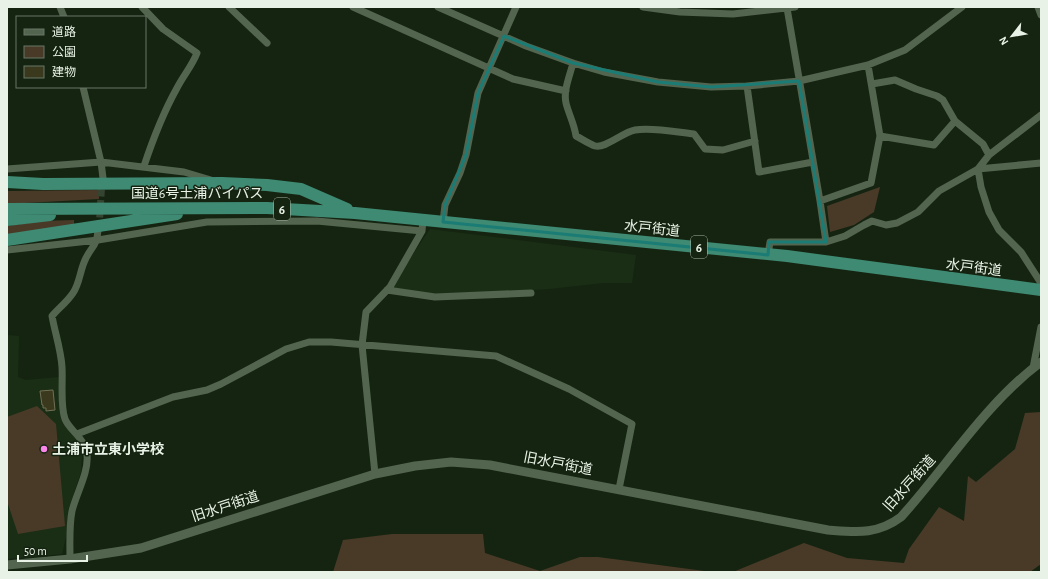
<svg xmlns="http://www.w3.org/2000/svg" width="1048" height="579" viewBox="0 0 1048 579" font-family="'Alegreya Sans','Noto Sans JP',sans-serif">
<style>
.built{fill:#1a2e15}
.green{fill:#493a28}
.building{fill:#3a391d;stroke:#717055}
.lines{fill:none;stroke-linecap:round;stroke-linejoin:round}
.minor-tunnel{stroke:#354331;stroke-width:7;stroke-dasharray:7 3.5;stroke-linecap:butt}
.minor{stroke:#53654f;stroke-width:7}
.tertiary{stroke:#53654f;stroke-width:9}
.trunk{stroke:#3e8a73;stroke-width:12}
.marked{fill:none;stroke:#1a7c74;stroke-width:3;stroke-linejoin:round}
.poi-dot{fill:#fa87e7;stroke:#152411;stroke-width:1.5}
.labels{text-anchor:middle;stroke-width:3;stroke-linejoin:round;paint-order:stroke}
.shield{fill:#152411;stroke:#a9b4a6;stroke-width:1}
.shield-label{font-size:13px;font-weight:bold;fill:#e8f2e6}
.street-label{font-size:14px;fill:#e8f2e6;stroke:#152411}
.poi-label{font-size:14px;font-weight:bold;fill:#e8f2e6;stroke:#152411;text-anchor:start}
</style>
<rect width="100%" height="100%" fill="#152411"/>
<path class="built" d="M430,229l206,26 -4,28h-29l-54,6 -115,7 -43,-9z
M7,335l12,1 -1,41 8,3 33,-3 1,35 2,10 13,16 7,16 -1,18 -13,39 -2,26 -4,17 -55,5z"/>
<path class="green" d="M880,187l-6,25 -20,13 -24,7 -3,-26z
M99,190v9l-92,5v-13z
M74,220v5l-67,10v-9l34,-5z
M37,406l19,18 9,102 -47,8 -11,-33v-84z
M1041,412v152l-11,8h-297l71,-29 43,15 57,5 5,-14 30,-42 25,14 4,-45 8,6 39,-33 10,-36z
M392,534h91l2,19 55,18 40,-14h18l114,15h-379l10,-32z"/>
<path class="building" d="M53,390l2,20 -9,1v-3h-3v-3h-1l-2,-14z"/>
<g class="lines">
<path class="minor-tunnel" d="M99,228l3,-48"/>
<path class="minor" d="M60,7l4,10
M142,7l21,22 34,24c-5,13 -14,23 -20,35 -14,25 -24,51 -33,78
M229,7l38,36
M353,7l160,72 53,12
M438,7l88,39 47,17 31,9 54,10 53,5 36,-1 52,-5 69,-16 37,-15 57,-43
M643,7l37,5 53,2 62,-7
M1038,7l3,8
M787,8l33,193 51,-18 9,-47 -12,-71
M573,63c-3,12 -10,28 -7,40 3,12 8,20 10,33 6,3 13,8 19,10 10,3 28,-14 40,-16 17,-3 41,2 59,4l11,15 18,1 32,-9
M872,84l23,-4 21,9 21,7 6,4 12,21 28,23 6,11
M747,86l12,86 54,-10
M83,87l18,75 2,16
M1041,115l-52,40 -11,14 3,18 8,25 10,18 22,22 20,31
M880,136l54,9 21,-24
M7,169l94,-7 83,10 27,8
M820,201l6,41
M443,222l2,-17 15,-32 6,-18 12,-62 38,-86
M7,250l91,-10 109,-18 110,-1 105,10
M768,255l2,-13h56l19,-6 19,-11 8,-4 14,4 11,-2 21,-11 21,-21 39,-22 63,-6
M387,290l48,7 96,-4
M1033,368l8,-41
M77,434l96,-37 34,-7 14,-6 65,-35 23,-7h22l165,14 73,33 63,35 -13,65
M375,474l-13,-129 4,-33 24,-25 32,-56 1,-11
M70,559c0,-16 -1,-33 2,-48 4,-17 17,-39 15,-56 -1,-16 -18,-25 -22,-36 -5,-13 -2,-38 -3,-52 -1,-17 -7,-34 -10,-51 7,-8 15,-14 21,-23 7,-10 7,-24 13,-35 6,-12 11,-12 12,-28"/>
<path class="tertiary" d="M7,565l63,-6 71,-11 234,-74 40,-8 36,-4 39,3 338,65c28,2 49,5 73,-13 46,-51 84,-113 140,-155"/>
<path class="trunk" d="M7,182l36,2 179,-1 45,2 34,4 46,20
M7,209l260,-1 88,5 432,43 254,34
M7,220l43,-5
M7,240l170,-26"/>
</g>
<path class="marked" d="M504,36l69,27 85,19 53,5 88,-6 27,161h-57l-1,13 -325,-33 2,-17 21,-50 12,-62z"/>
<circle class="poi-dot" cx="44" cy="449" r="4"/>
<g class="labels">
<g class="shield">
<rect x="274" y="198" width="16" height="22" rx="3"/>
<rect x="691" y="236" width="16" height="22" rx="3"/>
</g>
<g class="shield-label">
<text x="282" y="214">6</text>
<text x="699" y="252">6</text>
</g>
<g class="street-label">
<text x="197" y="198">国道6号土浦バイパス</text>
<text transform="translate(652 228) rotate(6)" y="5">水戸街道</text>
<text transform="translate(974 267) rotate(7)" y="5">水戸街道</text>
<text transform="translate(558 463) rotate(11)" y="5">旧水戸街道</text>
<text transform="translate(909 483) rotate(-48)" y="5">旧水戸街道</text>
<text transform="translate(225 506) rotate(-18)" y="5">旧水戸街道</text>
</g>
<g class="poi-label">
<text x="52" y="454">土浦市立東小学校</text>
</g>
</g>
<rect width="1048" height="579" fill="none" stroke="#e8f2e6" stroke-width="16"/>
<rect x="16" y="16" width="130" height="72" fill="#152411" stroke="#697666"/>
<rect x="24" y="29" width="20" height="6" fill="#53654f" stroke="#697666"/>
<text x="52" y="36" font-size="12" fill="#e8f2e6">道路</text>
<rect x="24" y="46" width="20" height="12" fill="#493a28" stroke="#697666"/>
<text x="52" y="56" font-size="12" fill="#e8f2e6">公園</text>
<rect x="24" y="66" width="20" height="12" fill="#3a391d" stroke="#697666"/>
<text x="52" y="76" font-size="12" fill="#e8f2e6">建物</text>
<g transform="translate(1012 36) rotate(239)" stroke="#152411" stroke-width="3" paint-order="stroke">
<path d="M0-3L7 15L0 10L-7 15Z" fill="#e8f2e6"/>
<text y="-6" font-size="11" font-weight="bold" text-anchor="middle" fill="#e8f2e6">N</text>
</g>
<path d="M18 555v6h69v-6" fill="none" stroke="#e8f2e6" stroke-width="2"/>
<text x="24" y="555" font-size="12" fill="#e8f2e6" stroke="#152411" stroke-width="3" paint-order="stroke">50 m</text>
</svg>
